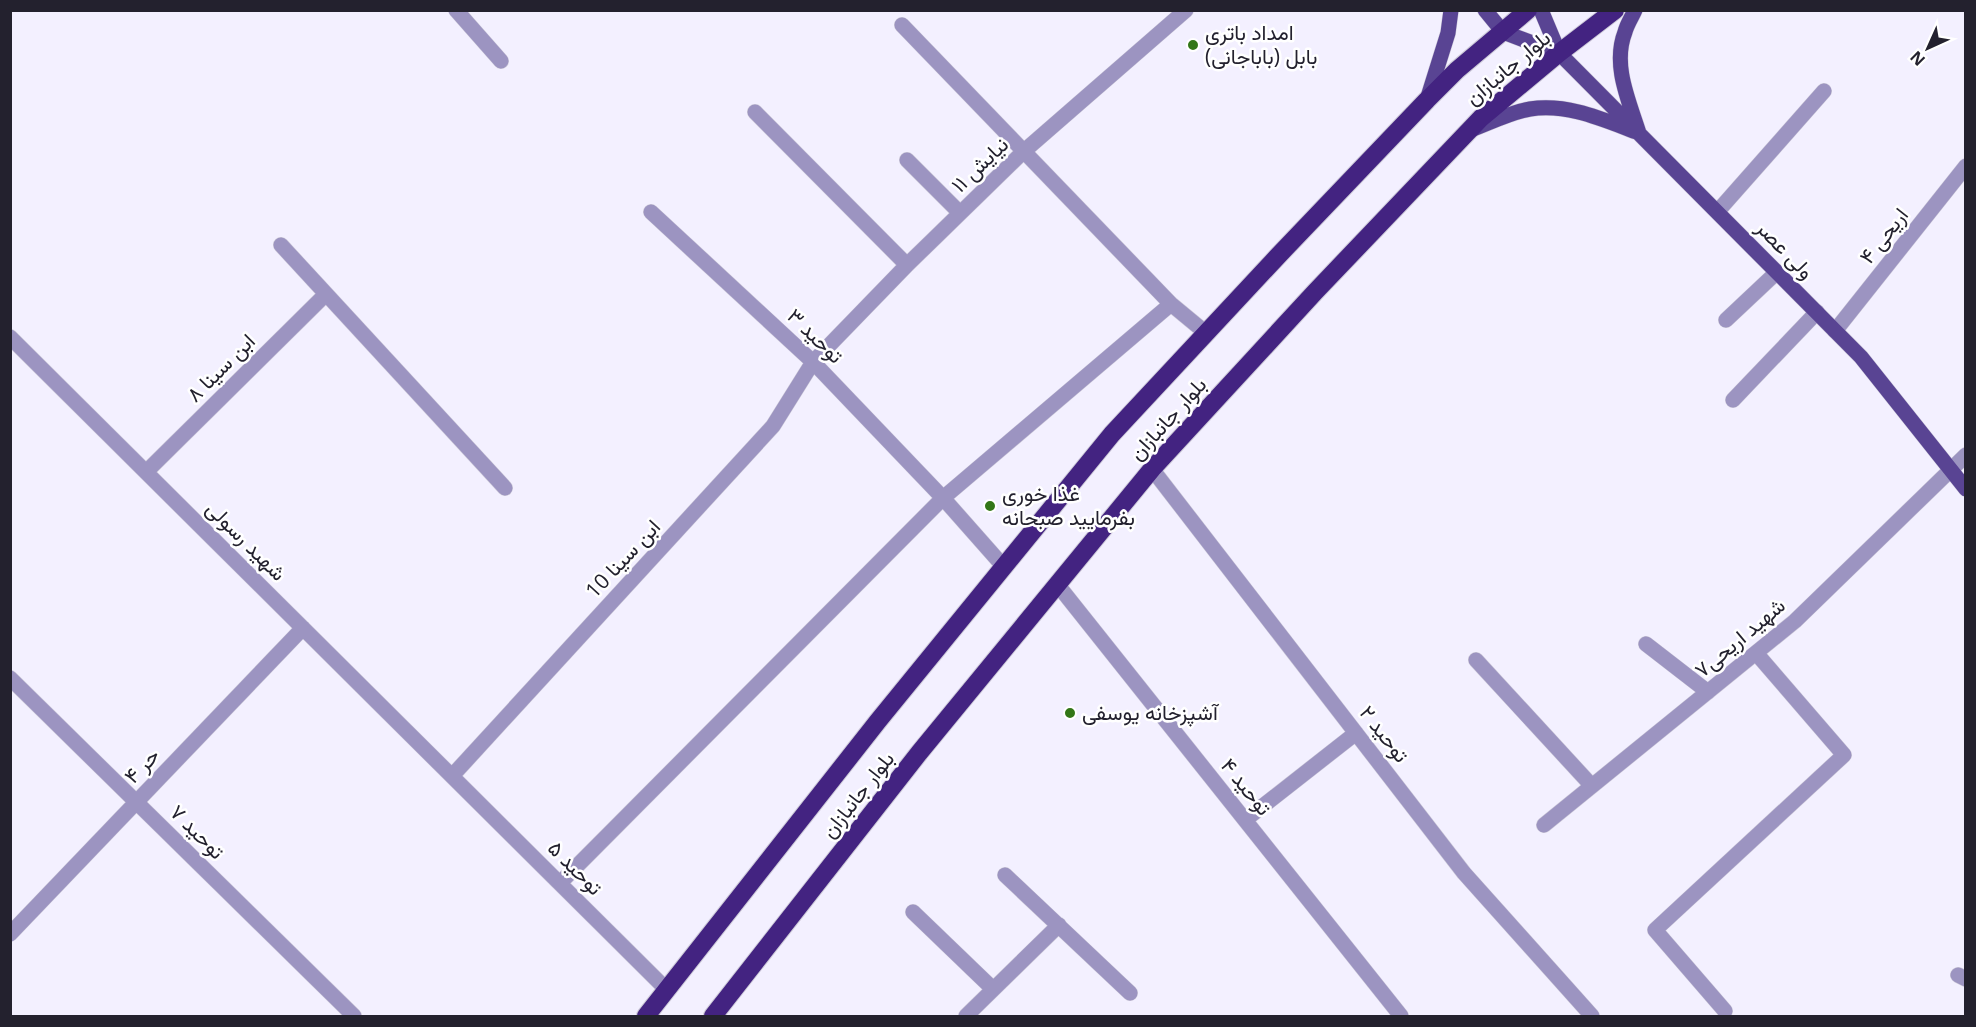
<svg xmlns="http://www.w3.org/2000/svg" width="1976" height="1027" viewBox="0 0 1976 1027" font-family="'Open Sans',Vazirmatn,sans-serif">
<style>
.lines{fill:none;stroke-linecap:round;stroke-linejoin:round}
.minor-casing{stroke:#cecbd9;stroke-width:16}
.major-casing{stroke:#cecbd9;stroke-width:16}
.highway-casing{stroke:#cecbd9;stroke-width:20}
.minor{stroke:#9c94c1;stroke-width:15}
.major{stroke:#594493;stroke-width:15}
.highway{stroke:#432381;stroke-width:18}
.poi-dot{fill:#327617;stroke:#fff;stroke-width:2}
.labels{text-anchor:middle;stroke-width:5;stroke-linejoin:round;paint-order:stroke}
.poi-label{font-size:21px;fill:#23212e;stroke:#fff;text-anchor:start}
.street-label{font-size:21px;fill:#23212e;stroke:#fff}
</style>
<rect width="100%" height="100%" fill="#f3f0ff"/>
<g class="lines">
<g class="minor-casing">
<path id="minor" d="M456,10l45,51
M902,25l269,279 35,29
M755,112l152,153
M907,160l53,53
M1718,211l106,-120
M651,212l162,150 130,136 61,69
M281,245l224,243
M1726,320l51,-48
M1835,331l131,-165
M10,337l657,653
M1733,400l84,-88
M1152,469l312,404 128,143
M146,472l180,-178
M1057,584l344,432
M1646,644l62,48
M1476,660l116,126
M10,678l344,338
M452,776l321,-350 40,-64 94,-97 116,-113 163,-142
M1245,820l111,-87
M1544,825l251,-204 171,-166
M1005,875l125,118
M560,883l383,-385 228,-194
M913,912l80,77
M10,934l293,-306
M1958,975l8,4
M1725,1011l-70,-81 189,-175 -88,-102
M966,1016l93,-91"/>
</g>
<g class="major-casing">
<path id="major" d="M1485,10l18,22 56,21
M1541,10l18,43 302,304 105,132
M1427,100l21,-67 3,-23
M1468,131c19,-7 43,-19 62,-22 38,-6 74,11 109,24 -10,-32 -27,-68 -14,-101 2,-8 7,-15 10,-22"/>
</g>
<g class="highway-casing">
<path id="highway" d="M646,1016l232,-295 234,-287 165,-177 150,-157 30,-30 71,-60
M713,1016l206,-263 233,-284 163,-177 166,-174 78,-65 56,-43"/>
</g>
<use href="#minor" class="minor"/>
<use href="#major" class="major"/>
<use href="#highway" class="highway"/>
</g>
<g class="poi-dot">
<circle cx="1193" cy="45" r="6"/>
<circle cx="990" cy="506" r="6"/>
<circle cx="1070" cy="713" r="6"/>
</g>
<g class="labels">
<g class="poi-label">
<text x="1205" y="40">امداد باتری<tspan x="1205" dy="24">بابل (باباجانی)</tspan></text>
<text x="1002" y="501">غذا خوری<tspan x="1002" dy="24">بفرمایید صبحانه</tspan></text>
<text x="1082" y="720">آشپزخانه یوسفی</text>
</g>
<g class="street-label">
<text transform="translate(1508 68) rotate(-40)" y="7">بلوار جانبازان</text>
<text transform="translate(980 165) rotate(-44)" y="7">نیایش ۱۱</text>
<text transform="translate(1884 236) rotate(-52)" y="7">اریحی ۴</text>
<text transform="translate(1785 250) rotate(46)" y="7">ولی عصر</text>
<text transform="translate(815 336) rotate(44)" y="7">توحید ۳</text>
<text transform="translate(221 368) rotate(-45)" y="7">ابن سینا ۸</text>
<text transform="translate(1168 419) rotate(-48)" y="7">بلوار جانبازان</text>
<text transform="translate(246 541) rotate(45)" y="7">شهید رسولی</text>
<text transform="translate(623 559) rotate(-47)" y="7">ابن سینا 10</text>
<text transform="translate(1740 638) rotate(-40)" y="7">شهید اریحی۷</text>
<text transform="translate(1384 734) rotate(52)" y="7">توحید ۲</text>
<text transform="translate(142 766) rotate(-46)" y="7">حر ۴</text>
<text transform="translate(1246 787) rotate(51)" y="7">توحید ۴</text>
<text transform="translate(858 795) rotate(-52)" y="7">بلوار جانبازان</text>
<text transform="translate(197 832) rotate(45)" y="7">توحید ۷</text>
<text transform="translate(575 868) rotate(45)" y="7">توحید ۵</text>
</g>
</g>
<rect width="1976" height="1027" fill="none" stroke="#23212e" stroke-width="24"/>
<g transform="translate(1928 48) rotate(225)" stroke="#ffffff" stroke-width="4.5" paint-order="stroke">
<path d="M0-4.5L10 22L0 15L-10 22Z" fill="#23212e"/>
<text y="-9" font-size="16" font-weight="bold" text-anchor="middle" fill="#23212e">N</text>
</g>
</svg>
